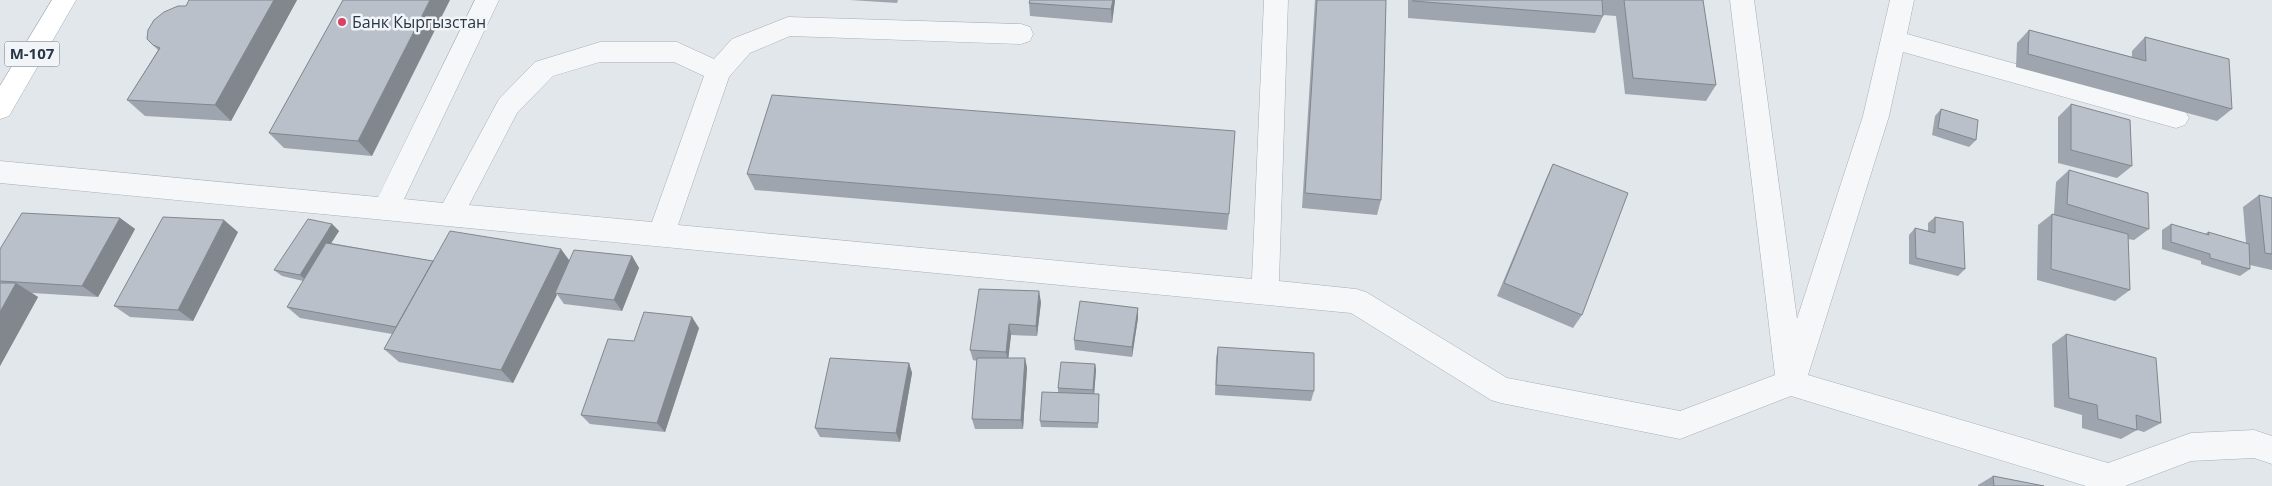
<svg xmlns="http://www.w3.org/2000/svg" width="2272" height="486" viewBox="0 0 2272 486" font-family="'Open Sans',sans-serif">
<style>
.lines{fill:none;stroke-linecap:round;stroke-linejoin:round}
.minor-casing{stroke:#a7aeb6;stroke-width:1}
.major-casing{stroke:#a1acb8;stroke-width:1}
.minor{fill:#f5f7f9;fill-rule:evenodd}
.major{fill:#fff;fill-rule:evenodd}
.wall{fill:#9fa5ae}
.shaded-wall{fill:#82868d}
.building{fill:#b9c0ca;stroke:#82868d}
.poi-dot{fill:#d74164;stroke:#f2f5f8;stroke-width:2}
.labels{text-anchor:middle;stroke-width:5;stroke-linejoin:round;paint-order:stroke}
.shield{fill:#f2f5f8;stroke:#656f7b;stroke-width:1}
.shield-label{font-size:15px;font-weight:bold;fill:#293645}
.poi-label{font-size:16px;fill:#293645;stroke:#f2f5f8;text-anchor:start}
</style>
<rect width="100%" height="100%" fill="#e2e7eb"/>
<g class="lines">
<g class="minor-casing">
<path id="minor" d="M475,0h24l-95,199 39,4 56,-104 36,-37 65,-20h77l37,17 18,-20 56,-22 233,7 9,3 3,7 -3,7 -9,3 -231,-8 -40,17 -21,24 -51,148 574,54 12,-279h24l-9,281 77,8 10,3 141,86 173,33 95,-36 -45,-375h24l43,319 66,-203 27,-116h24l-7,34 269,74 9,3 4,7 -4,7 -9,3 -273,-76 -14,64 -81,259 300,88 83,-30 63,-3 18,6v28l-18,-6 -63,3 -66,25h-39l-295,-90 -111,43 -179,-36 -10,-3 -140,-87 -1351,-130v-22l378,36zM600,62h74l30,14 -52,146 -183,-17 48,-92 36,-37z"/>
</g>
<g class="major-casing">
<path id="major" d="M52,0h24l-67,116 -9,3v-33z"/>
</g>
<use href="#minor" class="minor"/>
<use href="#major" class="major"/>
</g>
<path class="wall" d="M189,0h108l-66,121 -86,-5 -18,-16 31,-50 -5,-5 33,-39z
M343,0l29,156 -88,-8 -15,-15z
M850,0h48l-1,3z
M1030,0h85l-3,23 -82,-7 -1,-13z
M1315,0h71l-5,200 -4,15 -75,-7z
M1408,0h295l13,85 -10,16 -81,-7 -9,-78 -13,-1v1l-8,17 -187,-15z
M2029,30l103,27v-6l13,-14 87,72 -15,12 -201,-54 1,-24z
M2071,104l61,62 -15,12 -59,-15v-46z
M1941,109l35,31 -7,7 -37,-12 3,-19z
M1553,164l29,151 -9,13 -76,-32 49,-117z
M2069,170l80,59 -15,11 -6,-1 2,51 -15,11 -78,-21 1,-55 14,-11h2l2,-32z
M747,174l482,40 -2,16 -472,-40z
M2259,195l13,3v72l-22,-5v4l-10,7 -39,-12v-3l-39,-12v-19l9,-6 34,10 3,-2 38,11 -3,-36z
M1935,217l30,52 -7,7 -49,-12v-29l6,-7 13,3v-8z
M120,218l15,11 -37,68 -66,-4 6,4 -38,69v-117z
M332,224l7,7 -8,12 102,18 136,-1 63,-4 7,12 -17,43 -58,-7 -7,-10 -44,89 -114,-21 -15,-13 8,-15 -92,-16 -13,-11 16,-26 -21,-5 -8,-6z
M238,232l-45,89 -63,-4 -16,-11z
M1041,302l-4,34 -26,-1 -3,23h17l2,10 -4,61h-48l-3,-10 5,-58 -4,-1 -3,-10z
M1138,308v10l-6,39 -57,-7 -1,-10z
M699,328l-34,104 -75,-8 -9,-9 53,-74z
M2066,334l95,89 -17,9 -7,-2 -16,9 -39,-11v-13l-28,-8 -2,-63z
M1218,347l96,44 -3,10 -96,-6 1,-37z
M909,363l3,10 -12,69 -80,-5 -5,-9z
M1095,364l1,6 -2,24h5l-1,34 -57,-1 -1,-6 18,-28v-5z
M1993,476l51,10h-66v-1z"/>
<path class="shaded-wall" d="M274,0h23l-66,121 -16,-16z
M430,0h20l-78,156 -14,-15z
M1113,0h2l-3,23 -1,-14z
M120,218l15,11 -37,68 -16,-11z
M224,220l14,12 -45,89 -15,-11z
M332,224l7,7 -32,50 -7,-6z
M561,249l11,15 -17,29 2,2 -44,88 -12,-13z
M632,256l7,12 -17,43 -8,-11z
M16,283l22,14 -38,69v-54z
M1039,291l2,11 -4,34 -1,-10z
M1138,308v10l-6,39v-10z
M692,317l7,11 -34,104 -8,-9z
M1009,324l2,11 -3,27 -2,-10z
M1025,358l2,10 -4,61 -2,-9z
M909,363l3,10 -12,69 -4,-9z
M1095,364l1,6 -2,26 -1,-6z"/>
<path class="building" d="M189,0h85l-59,105 -88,-5 33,-52 -7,-3 -6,-6 1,-9 6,-10 10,-8 14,-6h8z
M343,0h87l-72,141 -89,-8z
M1030,0h83l-2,9 -82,-6z
M1317,0h69l-5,200 -76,-7z
M1413,0h189l1,16 -190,-15z
M1624,0h79l13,85 -83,-7z
M2029,30l117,31 -1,-24 84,22 3,50 -204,-55z
M772,95l463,36 -6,83 -482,-40z
M2071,104l59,16 2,46 -61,-16z
M1941,109l37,11 -2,20 -38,-12z
M1553,164l75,29 -46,122 -78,-32z
M2069,170l79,23 1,36 -82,-25z
M2259,195l13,3v56l-7,-1z
M22,213l98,5 -38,68 -82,-5v-32z
M2052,214l76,20 2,56 -79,-21z
M163,217l61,3 -46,90 -64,-4z
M1935,217l28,5 2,47 -49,-11 -1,-30 20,5z
M308,219l24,5 -32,51 -26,-5z
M2171,224l38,11 -1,-3 41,12 1,25 -40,-11v-4l-39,-12z
M450,231l111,18 -60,121 -117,-21z
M326,243l107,18 -37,66 -109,-20z
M574,250l58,6 -18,44 -59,-7z
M0,283h16l-16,29z
M979,289l60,2 -3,35 -27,-2 -3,28 -36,-2z
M1080,301l58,7 -6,39 -58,-7z
M644,312l48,5 -35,106 -76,-8 27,-76 26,2z
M2066,334l90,24 5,65 -25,-8 1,15 -39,-11 -1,-14 -28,-7z
M1218,347l96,6v38l-98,-6z
M830,358l79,5 -13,70 -81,-5z
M977,358h48l-4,62 -49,-1z
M1061,362l34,2 -2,26 -35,-2z
M1042,392l57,2 -1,29 -58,-2z
M1993,476l51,10h-50z"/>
<circle class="poi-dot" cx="342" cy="22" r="5"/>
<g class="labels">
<rect class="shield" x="4.5" y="41.5" width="55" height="25" rx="4"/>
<g class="shield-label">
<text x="32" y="59">М-107</text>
</g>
<g class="poi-label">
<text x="352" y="28">Банк Кыргызстан</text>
</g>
</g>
</svg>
